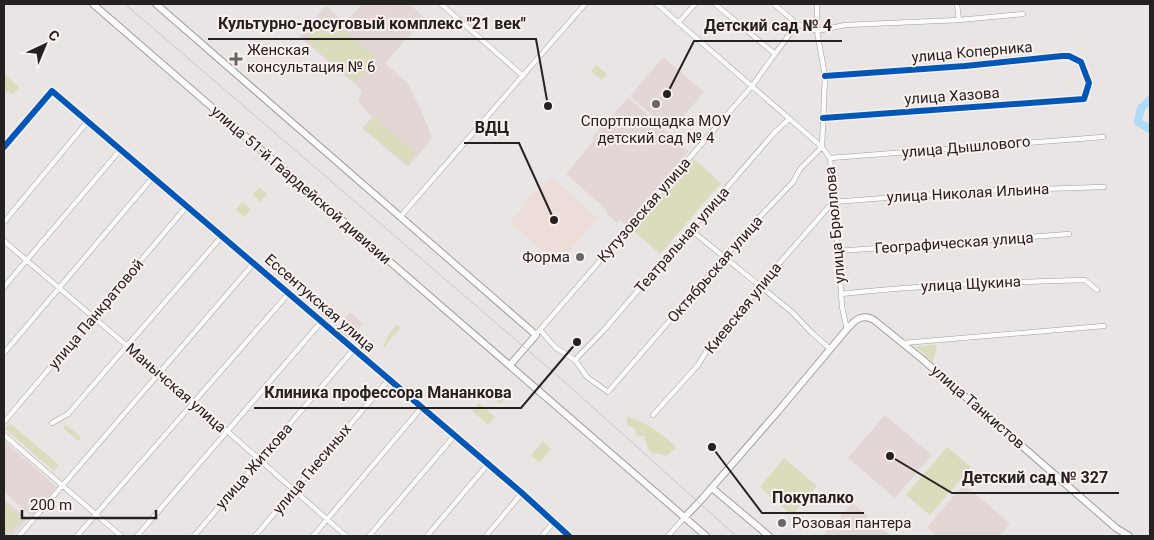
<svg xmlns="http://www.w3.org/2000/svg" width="1154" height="540" viewBox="0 0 1154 540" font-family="Roboto,sans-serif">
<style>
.built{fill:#e2d7d4}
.medical{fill:#ecddd8}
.green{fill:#dadcbb}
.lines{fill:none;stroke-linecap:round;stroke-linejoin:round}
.river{stroke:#aedaf6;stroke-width:8}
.minor-casing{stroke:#a29e9d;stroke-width:5.5}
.secondary-casing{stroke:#a29e9d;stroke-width:8}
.minor{stroke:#fcfbfb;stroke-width:4.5}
.secondary{stroke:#fcfbfb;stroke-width:6}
.tram{stroke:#c9c7c7;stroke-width:1}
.cycleway-casing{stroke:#faf1ee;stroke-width:9}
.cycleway{stroke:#0057b8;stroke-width:6}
.poi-dot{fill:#6a6665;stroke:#faf1ee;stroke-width:2}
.labels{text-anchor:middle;stroke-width:4;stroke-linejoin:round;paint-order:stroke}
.poi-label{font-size:15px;fill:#252120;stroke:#faf1ee;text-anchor:start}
.street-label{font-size:15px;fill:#252120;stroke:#faf1ee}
.leader{fill:none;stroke:#252120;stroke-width:2}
.callout-dot{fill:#252120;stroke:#faf1ee;stroke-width:2}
.callout-label{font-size:16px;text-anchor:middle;font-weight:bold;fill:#252120;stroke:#faf1ee;stroke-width:4;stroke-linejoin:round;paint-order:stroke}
</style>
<rect width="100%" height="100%" fill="#e9e5e4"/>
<path class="built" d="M362,4h47l16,14 -40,45 24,22 18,39 5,15 -24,28 -46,-39 10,-11 -14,-16 4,-11 -63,-53 27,-31 19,17z
M663,57l41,35 -33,39 -41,-35z
M628,98l61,53 -63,74 -6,-6 -3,4 -10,-9 -1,-5 -40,-35 28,-34 -2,-2z
M350,312l13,11 -11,13 -5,2 -12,-10z
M885,415l47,40 -37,43 -47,-40z
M4,441l53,46 -26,29 -27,-24z
M964,484l46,40 -10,12h-63l-10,-9z
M4,499l23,20 -15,17h-8z
M852,503l39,33h-68z"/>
<path class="medical" d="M551,177l47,41 -40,46 -48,-42 15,-16 -3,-2 12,-13h4z"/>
<path class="green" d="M328,16l48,43 -21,23 -48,-42z
M596,65l11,9 -6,6 -10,-9z
M6,76l13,11 -6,7 -9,-4v-11z
M374,118l42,35 -9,11 -42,-35z
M694,159l27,24 -61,71 -28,-25z
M259,187l8,7 -6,8 -8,-7z
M242,202l9,7 -7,8 -8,-7z
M397,325l3,3 -18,22 6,-15z
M937,345l-4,17 -17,-15 2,-1z
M497,388l10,8 -7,8 -9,-8z
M479,403l16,14 -7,8 -16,-14z
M628,416c17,7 36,17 48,32l-10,8 -8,-3 -4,2 -6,-6 -4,-13h-5l-4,-2 1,-5 -9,-4v-6z
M10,423l49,42 -5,6 -49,-42z
M66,425l15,12 -3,4 -15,-13z
M543,441l8,8 -12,14 -8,-8z
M947,447l24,20 -41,48 -24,-20z
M784,458l33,28 -25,29 -32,-28z
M4,502l17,16 -16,18h-1z"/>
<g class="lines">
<path class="river" d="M1150,100l-9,8 -3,14 12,7"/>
<g class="minor-casing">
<path id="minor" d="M441,4l82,72
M657,4l165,143 8,11 9,104 3,45 5,22
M715,4l60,50 22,-30 20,7 28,-6 114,-5 64,-6
M774,4l23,20
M817,4v27l8,45 -3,71
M957,4l2,16
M678,23l17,-19
M823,118l261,-19 5,-16 -8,-21 -12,-6h-7l-97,10 -140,10
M4,147l48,-56 470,402 47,43
M830,158l273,-21
M400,217l185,-213
M4,222l84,-101
M691,230l101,82 19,20 19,17
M4,241l223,190 119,105
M838,251l231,-17
M4,287l117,-138
M841,294c81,-9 163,-12 244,-14l12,10
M540,330l16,18 19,12 12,17 21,15 146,-169 39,-41 7,-13 22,-22
M538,332l214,-246 23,-32
M903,343l201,-17
M4,353l149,-176
M575,360l28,-29 171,-198 15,-14
M653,415l45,-50 11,-18 49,-58 4,-6 71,-81 142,-11 129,-4
M4,422l183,-216
M52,423l16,-9 154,-178
M4,435l117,101
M19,536l235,-273
M77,536l212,-243
M137,536l185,-215
M194,536l160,-187
M255,536l134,-157
M313,536l109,-129
M369,536l86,-101
M427,536l61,-72
M486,536l36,-43
M542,536l11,-13
M668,536l16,-18"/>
</g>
<g class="secondary-casing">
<path id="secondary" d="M93,4l613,532
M156,4l380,331 -26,30
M712,488l57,48
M684,518l18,-19 78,-90 67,-80c8,-9 15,-16 27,-9l48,39 194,169 13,8"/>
</g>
<use href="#minor" class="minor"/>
<use href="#secondary" class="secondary"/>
<path class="tram" d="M125,4l442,380 169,152"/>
<g class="cycleway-casing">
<path id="cycleway" d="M823,118l261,-19 5,-16 -8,-21 -12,-6h-7l-97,10 -140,10
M4,147l48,-56 470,402 47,43"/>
</g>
<use href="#cycleway" class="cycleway"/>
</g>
<g class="poi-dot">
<path d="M233.5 51.5h5v5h5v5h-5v5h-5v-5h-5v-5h5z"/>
<circle cx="656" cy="104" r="5"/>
<circle cx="580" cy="257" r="5"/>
<circle cx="782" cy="523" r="5"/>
</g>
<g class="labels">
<g class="poi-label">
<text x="247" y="55">Женская<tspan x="247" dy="17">консультация № 6</tspan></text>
<text x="656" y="126" text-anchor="middle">Спортплощадка МОУ<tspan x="656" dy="17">детский сад № 4</tspan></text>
<text x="570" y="262" text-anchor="end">Форма</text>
<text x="792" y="528">Розовая пантера</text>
</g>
<g class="street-label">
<text transform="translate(972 52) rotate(-5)" y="5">улица Коперника</text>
<text transform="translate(952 96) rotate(-4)" y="5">улица Хазова</text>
<text transform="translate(966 147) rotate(-5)" y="5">улица Дышлового</text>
<text transform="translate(301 185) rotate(41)" y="5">улица 51-й Гвардейской дивизии</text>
<text transform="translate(968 193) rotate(-3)" y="5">улица Николая Ильина</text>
<text transform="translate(644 210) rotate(-49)" y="5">Кутузовская улица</text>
<text transform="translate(835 225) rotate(-95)" y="5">улица Брюллова</text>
<text transform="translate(682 240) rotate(-49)" y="5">Театральная улица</text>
<text transform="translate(954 243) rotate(-4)" y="5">Географическая улица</text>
<text transform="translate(715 269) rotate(-49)" y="5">Октябрьская улица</text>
<text transform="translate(971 284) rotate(-3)" y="5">улица Щукина</text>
<text transform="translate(320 303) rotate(41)" y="5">Ессентукская улица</text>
<text transform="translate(743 308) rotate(-51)" y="5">Киевская улица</text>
<text transform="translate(96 314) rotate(-50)" y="5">улица Панкратовой</text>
<text transform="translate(176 388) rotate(41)" y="5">Манычская улица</text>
<text transform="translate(978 407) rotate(41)" y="5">улица Танкистов</text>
<text transform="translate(254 466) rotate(-49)" y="5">улица Житкова</text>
<text transform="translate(312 469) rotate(-50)" y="5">улица Гнесиных</text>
</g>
</g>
<path class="leader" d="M548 106L536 39H208M667 94L694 41H842M554 220L519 143H464M577 342L521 408H254M890 456L952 493H1119M712 447L762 513H864"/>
<g class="callout-dot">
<circle cx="548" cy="106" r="5"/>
<circle cx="667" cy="94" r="5"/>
<circle cx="554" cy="220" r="5"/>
<circle cx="577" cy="342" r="5"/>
<circle cx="890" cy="456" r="5"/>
<circle cx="712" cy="447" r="5"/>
</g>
<g class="callout-label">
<text x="372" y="29">Культурно-досуговый комплекс "21 век"</text>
<text x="768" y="31">Детский сад № 4</text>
<text x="492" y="133">ВДЦ</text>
<text x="388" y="398">Клиника профессора Мананкова</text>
<text x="1035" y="483">Детский сад № 327</text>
<text x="813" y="503">Покупалко</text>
</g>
<rect width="1154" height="540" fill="none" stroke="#252120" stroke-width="10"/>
<g transform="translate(45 45) rotate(44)" stroke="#faf1ee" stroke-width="4" paint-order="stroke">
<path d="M0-4L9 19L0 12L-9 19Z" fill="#252120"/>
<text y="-8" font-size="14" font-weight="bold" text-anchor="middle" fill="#252120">С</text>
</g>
<path d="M22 510v8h134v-8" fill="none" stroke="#252120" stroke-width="2.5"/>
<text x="30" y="510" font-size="15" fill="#252120" stroke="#faf1ee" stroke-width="4" paint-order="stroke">200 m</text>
</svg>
